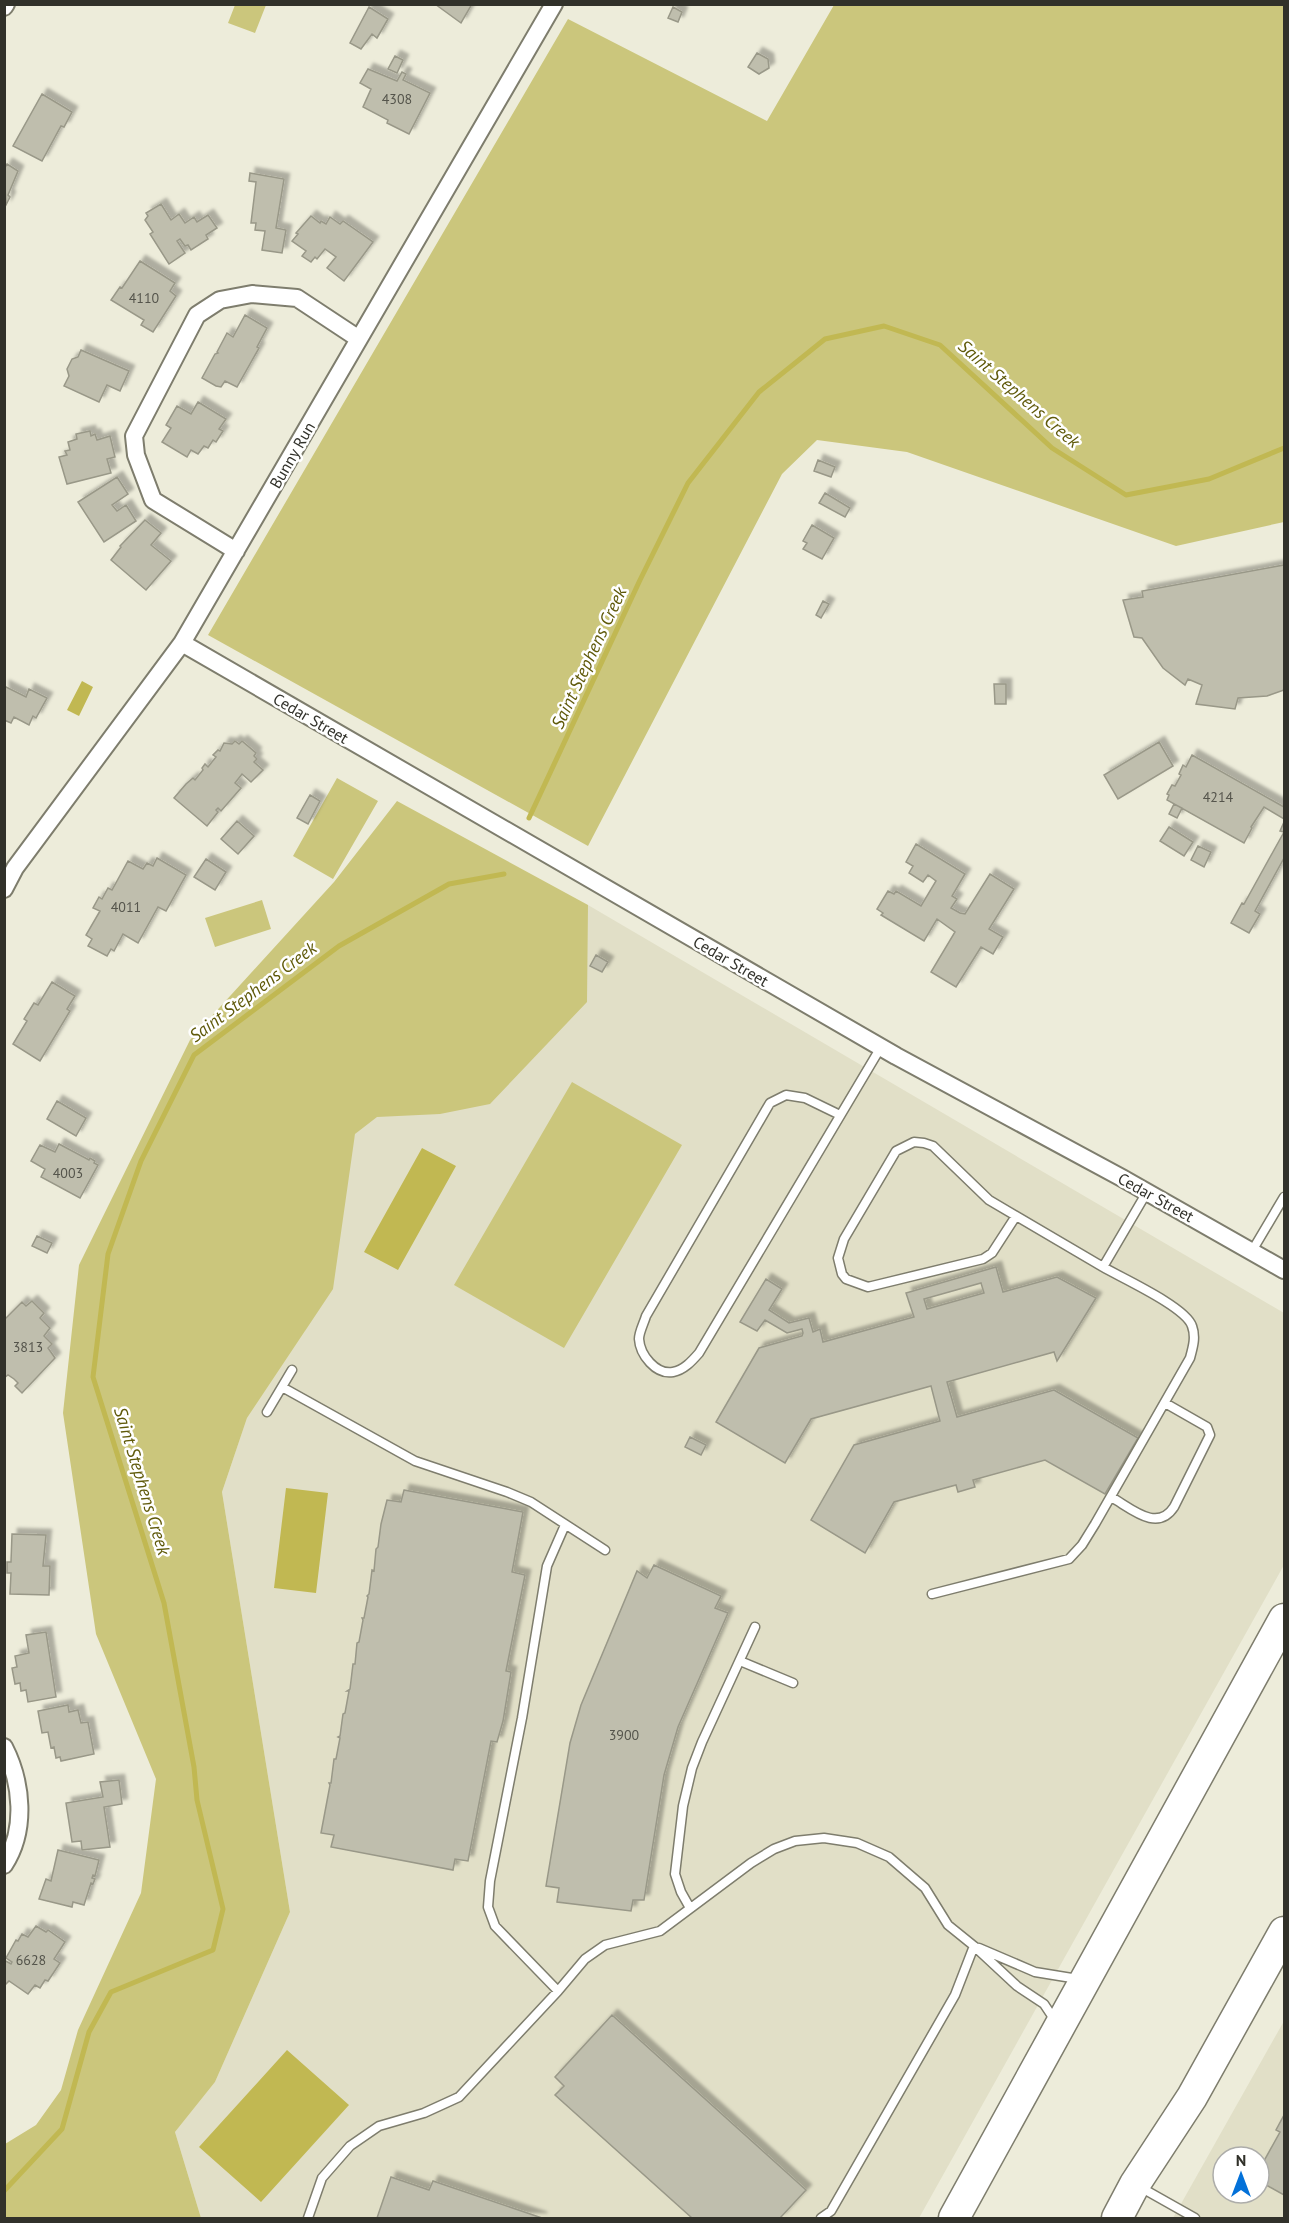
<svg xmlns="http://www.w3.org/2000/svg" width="1289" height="2223" viewBox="0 0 1289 2223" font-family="'PT Sans',sans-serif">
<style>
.built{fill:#e1dfc7;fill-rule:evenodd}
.green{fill:#cbc67c}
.water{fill:#c1b852}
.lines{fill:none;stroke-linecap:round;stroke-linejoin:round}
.stream{stroke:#c1b852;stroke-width:5}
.building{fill:#bfbead;stroke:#999888;stroke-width:1.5;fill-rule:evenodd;filter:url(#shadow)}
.lane-casing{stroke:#7e7d6d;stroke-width:11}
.street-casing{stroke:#7e7d6d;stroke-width:20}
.highway-casing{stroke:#7e7d6d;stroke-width:33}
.lane{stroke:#fff;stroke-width:8}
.street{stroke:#fff;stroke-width:16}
.highway{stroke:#fff;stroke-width:30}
.labels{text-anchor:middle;stroke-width:5;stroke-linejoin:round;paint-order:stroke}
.number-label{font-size:14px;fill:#54544b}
.street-label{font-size:16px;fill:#31312a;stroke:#fff}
.water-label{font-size:18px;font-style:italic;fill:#5f5909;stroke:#fff}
</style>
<defs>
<filter id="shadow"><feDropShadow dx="5.5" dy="-5.5" stdDeviation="1.5" flood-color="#0004"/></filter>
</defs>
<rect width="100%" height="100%" fill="#edecda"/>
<path class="built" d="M588,905l696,408v252l-365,653h-718l-26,-86 40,-50 75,-170 -68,-420 25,-74 58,-87 50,-197z
M1284,2021v197h-111zM1223,2157h36v36h-36z"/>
<path class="green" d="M235,5h31l-11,28 -27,-10z
M834,5h450v517l-108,24 -269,-94 -90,-12 -35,34 -194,372 -380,-211 360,-616 199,102z
M337,778l41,23 -45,78 -40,-23z
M397,801l191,104 -1,97 -97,102 -50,10 -63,3 -22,17 -22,155 -86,129 -25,74 68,420 -75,170 -40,50 26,86h-196v-74l31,-19 25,-35 17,-60 63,-137 15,-114 -60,-145 -33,-221 16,-148 111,-225 144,-158z
M262,900l9,29 -56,18 -10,-29z
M572,1082l110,63 -118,203 -110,-63z"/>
<path class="water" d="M82,681l11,6 -14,29 -12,-6z
M422,1148l34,18 -58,104 -34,-18z
M286,1488l42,5 -12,100 -42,-5z
M287,2050l62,55 -88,97 -62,-55z"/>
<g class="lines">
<path class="stream" d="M529,818l111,-238 48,-97 71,-91 66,-53 59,-13 56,19 112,103 74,47 83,-16 75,-31
M4,2191l58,-62 27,-97 22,-40 102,-42 10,-41 -26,-109 -3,-33 -30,-164 -71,-226 15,-123 33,-93 53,-106 145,-109 110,-62 55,-10"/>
</g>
<path class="building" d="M435,4h37l-11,19z
M369,7l19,12 -11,19 -5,-4 -11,15 -11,-6z
M673,7l9,5 -4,10 -10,-4z
M757,53l11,6 1,9 -10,6 -11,-7z
M395,56l8,4 -6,13 -9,-4z
M368,69l29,12 5,-9 4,2 -3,6 27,13 -21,41 -22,-11 1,-3 -25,-13 8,-18 -11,-6z
M42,94l30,18 -8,15 -3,-1 -19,35 -29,-15z
M7,164l11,7 -10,24 2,2 -4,8 -2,-36z
M250,173l34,6 -8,49 10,2 -4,23 -20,-3 3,-19 -10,-1 1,-7h-5l5,-41 -7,-1z
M161,204l10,16 8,-6 6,9 9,-6 3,5 11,-7 9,13 -11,7 2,4 -17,11 -3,-5 -3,1 -5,-7 -3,2 8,12 -16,11 -19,-30 3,-2 -8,-12 3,-4 -2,-3z
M311,216l9,7 1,-2 5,3 4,-7 10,7 3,-3 30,21 -29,39 -17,-13 9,-11 -11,-8 -8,10 -2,-2 -4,5 -9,-6 4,-5 -14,-10 6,-7 -2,-1z
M140,261l35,22 -5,8 6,5 -23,36 -12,-7 3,-5 -33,-20 9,-13 2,1z
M245,315l22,13 -10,19 2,1 -22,39 -12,-6 -4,6 -5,-1 -14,-8 13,-24 3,-1 -1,-1 10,-19 6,4z
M81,350l48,21 -9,20 -13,-6 -8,17 -35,-16 5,-10 -2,-7 5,-10 6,-2z
M198,402l28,17 -7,10 4,2 -7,11 -3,-2 -5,8 -4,-2 -6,8 -7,-4 -4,7 -25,-15 9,-14 -5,-3 11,-19 14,8z
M90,431l1,5 4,-2 2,6 13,-4 5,21 -8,2 4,14 -44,11 -8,-27 8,-2 -2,-4 5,-1 -2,-8 9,-3 -1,-5z
M818,460l17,7 -4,10 -17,-6z
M117,477l11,17 -16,11 5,6 9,-6 10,16 -32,21 -26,-40z
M825,493l25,15 -5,9 -26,-14z
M145,520l16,13 -10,12 20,16 -25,29 -35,-30 10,-13 -1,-1z
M812,525l22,13 -12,21 -19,-10 4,-6 -4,-2z
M1284,565v125l-17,6 -29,2 -3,11 -39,-5 6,-19 -14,-6 -3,6 -22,-17 -21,-30 -8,-1 -11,-37 20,-3 -1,-6z
M823,601l6,3 -8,14 -5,-3z
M994,684h12v20h-11z
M4,686l22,11 3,-8 18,9 -11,20 -3,-2 -4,9 -15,-8 -3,6 -7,-3z
M235,741l4,3 3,-3 14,12 -2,3 3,3 -3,3 9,8 -12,12 -9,-8 -7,9 6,5 -20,23 -3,-3 -2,2 2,2 -11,14 -33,-28 12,-14 7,-6 2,2 8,-10 -1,-2 3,-4 3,3 8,-10 -3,-2 5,-5 2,1 4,-8 8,1z
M1159,742l14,24 -55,33 -14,-24z
M1192,755l92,52v12l-20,-12 -13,20 1,1 -8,15 -77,-43 2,-5 -2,-1 5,-9 3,1 6,-11 -2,-1 4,-9 3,2z
M310,795l10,6 -12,23 -11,-6z
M1174,804l8,4 -5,10 -8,-4z
M237,821l17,15 -16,18 -17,-15z
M1284,822v36l-29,53 5,3 -11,19 -18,-10 11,-20 2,1 40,-72 -4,-1z
M1169,827l24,15 -9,14 -24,-15z
M916,844l49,30 -13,22 5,3 -6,9 9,5 5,1 25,-40 24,15 -25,40 14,8 -10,17 -12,-7 -25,40 -25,-15 24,-40 -18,-13 -13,22 -43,-26 2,-2 -6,-4 11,-18 6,3 2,-3 25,15 15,-25 -8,-6 -5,7 -14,-9 4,-7 -7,-4z
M1198,846l13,6 -7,15 -13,-7z
M157,858l29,17 -20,36 -8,-4 -20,36 -15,-9 -9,17 -3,-2 -4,7 -19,-10 4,-7 -6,-4 14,-24 -7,-3 6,-11 3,2 6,-11 4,2 16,-29 15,8 4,-6 6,3z
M206,859l20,13 -11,18 -21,-13z
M596,955l12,7 -6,10 -12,-6z
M52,982l23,14 -8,13 3,2 -30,50 -27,-17 14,-23 -3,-2 10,-16 4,2z
M57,1101l29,17 -10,18 -29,-17z
M59,1144l30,16 1,-2 5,3 -1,2 4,2 -18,33 -39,-21 4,-8 -14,-8 9,-16 15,7z
M37,1236l15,7 -5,10 -15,-7z
M996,1267l7,25 54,-15 39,21 -39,63 -3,-9 -107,30 10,35 97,-27 84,48 -33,56 -60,-34 -72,20 2,7 -17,5 -2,-7 -62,17 -29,51 -54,-33 43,-75 86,-24 -9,-35 -120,33 -26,44 -69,-41 43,-74 43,-12 1,-3 -1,-4 -15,4 -22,-13 -8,11 -17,-9 26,-43 16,10 -13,21 20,13 20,-5 4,14 7,-3 3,13 91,-25 -8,-24zM981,1283l3,10 -57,16 -3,-10z
M32,1301l12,12 -4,5 10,10 -6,8 8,8 -4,4 7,10 -33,35 -7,-7 3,-3 -4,-4 -6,-4 -4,3v-58l18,-18 4,4z
M690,1437l16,8 -5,10 -16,-8z
M404,1490l119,22 -11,60 13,3 -19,96 5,1 -8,49 -6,21 -6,-1 -23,120 -13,-2 -2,11 -122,-23 3,-12 -13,-2 9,-48 -1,-2h2l3,-24h2l4,-21 -2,-1 2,-1 3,-22 2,-1 4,-22h-2l3,-2 3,-25h2l2,-21 2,-1 4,-22 -1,-2h2l4,-21 -1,-1 2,-2 3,-24 2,1 2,-22 2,-2 3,-23 6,-24 14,2z
M12,1534l34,1 -3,31h7l-1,29 -39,-1 1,-21h-4v-11h4z
M654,1565l67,31 -6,12 13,5 -50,114 -14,48 -20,125h-11l-2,11 -74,-9 2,-14 -13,-2 24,-143 11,-38 56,-134 10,7z
M46,1632l10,65 -28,5 -2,-12 -5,1 -1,-8 -5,1 -3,-16 5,-1 -2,-11 14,-3 -3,-18z
M68,1705l1,7 9,-2 3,13 7,-1 6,32 -33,7 -1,-4 -4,1 -2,-11 -3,1 -3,-16 -6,1 -4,-22z
M119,1780l3,24 -18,3 6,40 -28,3 -1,-9 -9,1 -6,-39 37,-6 -3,-15z
M58,1850l41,10 -4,16 -2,-1 -1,3 3,1 -2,5 -2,-1 -7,22 -11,-3 -1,5 -33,-8 7,-20 5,2z
M36,1926l10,6 2,-2 17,12 -11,17 6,4 -12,18 -3,-1 -5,8 -5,-3 -7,9 -19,-13 -5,5v-26l7,4 1,-2 -6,-4 10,-18 2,1 4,-7 6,3z
M612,2015l194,175 -26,28h-88l-137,-123 9,-9 -9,-9z
M1284,2115v80l-25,-14v-11l21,-38 -4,-2z
M391,2177l38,13 4,-9 109,37h-165z"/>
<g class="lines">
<g class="lane-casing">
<path id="lane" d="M840,1115l-35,-17 -19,-3 -16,8 -124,213c-2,7 -7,16 -7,23 1,16 17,36 34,33 11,-2 19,-11 26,-19l182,-306
M1016,1216l-24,37 -9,6 -115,28 -22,-8 -4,-5 -4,-16 6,-19 52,-88 18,-9 10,1 9,3 56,54 114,67
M1252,1251l32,-54
M282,1387l133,74 92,31 24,10 74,48
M267,1412l25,-42
M1111,1497c20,11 46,36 63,10l36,-72 -3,-8 -42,-24
M932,1594l137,-35 13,-14 13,-21 95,-166c3,-11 6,-21 2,-32 -6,-19 -70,-48 -89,-59l44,-75
M740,1661l53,22
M690,1908l-9,-16 -6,-18 8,-68 9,-38 10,-26 53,-115
M979,1948l56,24 43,7
M558,1991l-63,-65 -7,-19 2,-26 32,-163 25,-152 18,-41
M1140,2187l55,31
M308,2218l14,-40 28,-32 29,-20 45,-13 35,-16 99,-106 27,-32 20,-14 55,-14 91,-68 23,-14 21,-8 29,-3 33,5 32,14 36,31 23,37 26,21 43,40 27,18 12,18
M821,2218l10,-7 124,-216 19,-49"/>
</g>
<g class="street-casing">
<path id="street" d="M4,7l2,-3
M236,551l-83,-51 -17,-45 -2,-19 63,-121 23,-15 32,-6 45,4 62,41
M182,643l714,413 226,122 162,92
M4,889l11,-21 167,-225 372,-639
M4,1747c18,35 23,83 0,118"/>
</g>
<g class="highway-casing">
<path id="highway" d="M954,2218l330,-599
M1117,2218l18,-34 57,-87 92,-165"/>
</g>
<use href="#lane" class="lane"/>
<use href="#street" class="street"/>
<use href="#highway" class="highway"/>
</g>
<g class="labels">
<g class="number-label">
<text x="397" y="104">4308</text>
<text x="144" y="303">4110</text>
<text x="1218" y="802">4214</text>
<text x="126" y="912">4011</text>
<text x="68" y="1178">4003</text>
<text x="28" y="1352">3813</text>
<text x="624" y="1740">3900</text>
<text x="31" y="1965">6628</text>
</g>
<g class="street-label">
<text transform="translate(292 455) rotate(-60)" y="6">Bunny Run</text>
<text transform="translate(311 718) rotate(30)" y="6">Cedar Street</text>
<text transform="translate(731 961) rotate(30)" y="6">Cedar Street</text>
<text transform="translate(1156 1197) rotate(29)" y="6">Cedar Street</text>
</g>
<g class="water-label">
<text transform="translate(1019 394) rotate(41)" y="6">Saint Stephens Creek</text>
<text transform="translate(589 658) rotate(-65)" y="6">Saint Stephens Creek</text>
<text transform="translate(253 992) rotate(-37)" y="6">Saint Stephens Creek</text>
<text transform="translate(142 1481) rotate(73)" y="6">Saint Stephens Creek</text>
</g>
</g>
<rect width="1289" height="2223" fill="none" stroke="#31312a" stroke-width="12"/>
<g transform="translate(1241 2175)"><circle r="28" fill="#ffffff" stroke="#adadaa" stroke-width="1.5"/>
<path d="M0-4.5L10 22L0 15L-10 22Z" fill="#0371d9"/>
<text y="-9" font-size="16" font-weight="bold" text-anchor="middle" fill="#31312a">N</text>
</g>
</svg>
